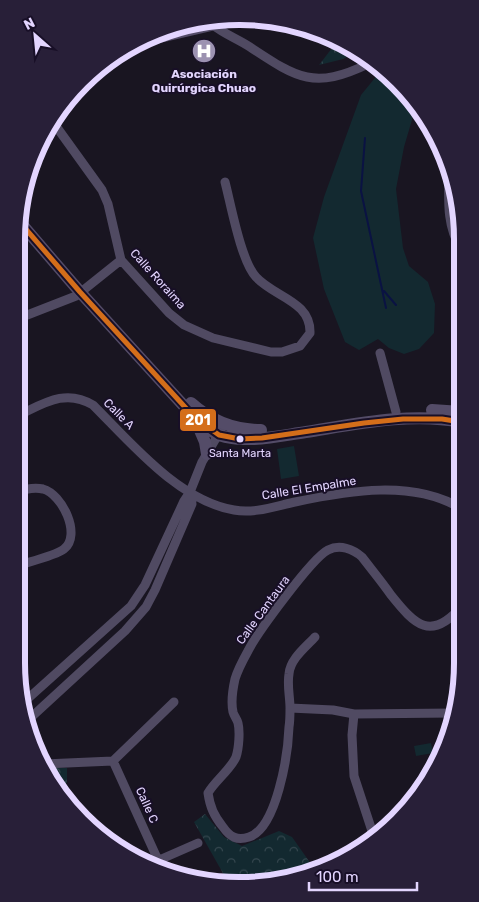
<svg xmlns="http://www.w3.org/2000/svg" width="479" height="902" viewBox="0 0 479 902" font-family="Rubik,sans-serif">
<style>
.forest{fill:url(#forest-crowns)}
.park{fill:#132930}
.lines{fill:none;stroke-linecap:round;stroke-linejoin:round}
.stream{stroke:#0a1243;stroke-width:2}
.street{stroke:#504a62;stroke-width:9}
.secondary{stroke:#544c68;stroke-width:12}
.bus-1-casing{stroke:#180f27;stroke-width:9}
.bus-1{stroke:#d46e1a;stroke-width:5}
.bus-dot{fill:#e3d5ff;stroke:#180f27;stroke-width:2}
.labels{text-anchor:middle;stroke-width:4;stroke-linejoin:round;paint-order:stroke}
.bus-label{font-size:11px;fill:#e3d5ff;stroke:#180f27}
.poi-label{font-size:12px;font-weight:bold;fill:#e3d5ff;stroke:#180f27}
.street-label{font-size:12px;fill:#e3d5ff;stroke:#180f27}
.rim{fill:none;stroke:#e3d5ff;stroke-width:6}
.line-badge{stroke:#180f27;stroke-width:2}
.badge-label{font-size:14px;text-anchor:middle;font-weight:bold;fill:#fff}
</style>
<defs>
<pattern id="forest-crowns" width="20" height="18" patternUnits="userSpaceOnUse" patternTransform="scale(1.25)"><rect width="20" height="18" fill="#132930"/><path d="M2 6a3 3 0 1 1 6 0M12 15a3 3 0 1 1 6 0" fill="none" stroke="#35474f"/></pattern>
</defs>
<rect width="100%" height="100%" fill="#191521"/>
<path class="forest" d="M340,41l14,12 -11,6 -24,6 17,-22z
M46,768h21v15l-11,4z
M205,814l19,23 18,9 37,-15 13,6 19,27 -7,8 -50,13 -42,-4 12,-6 -30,-53z"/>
<path class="park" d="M379,73l39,33 -4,7 -10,34 -8,42 7,59 6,18 19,16 7,22 -1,29 -15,16 -15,5 -15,-6 -11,-9 -19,11 -14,-8 -21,-53 -11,-51 11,-41 37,-102z
M294,446l5,30 -18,3 -4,-30z
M431,743l2,10 -17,3 -2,-10z"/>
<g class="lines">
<path class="stream" d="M365,138l-4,53 25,117
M384,291l12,14"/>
<path class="street" d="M213,25c11,9 25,14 37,22 47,31 64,43 118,17
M53,122l49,68 6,14 13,56 48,53 15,12 29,13 58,14h11l18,-6 10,-13c1,-32 -36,-36 -54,-56 -15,-16 -25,-72 -31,-95
M449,166c0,29 -4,58 12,83
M17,319l59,-23 45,-36
M380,353l16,59
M17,416c26,-12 48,-28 76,-11 38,38 86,96 141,105 20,4 42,-4 61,-8 53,-11 118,-23 167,7
M16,566c12,-4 39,-10 48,-17 18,-14 -2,-55 -21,-60 -9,-2 -18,0 -27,3
M315,637c-9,10 -25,22 -26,37 -2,11 1,23 1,34 0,6 0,13 -1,19 -1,27 -12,101 -40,110 -12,4 -19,0 -26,-10 -9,-11 -13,-20 -15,-34 7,-12 23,-24 28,-36 3,-9 4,-26 2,-34 -1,-4 -4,-7 -5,-11 -2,-9 0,-24 2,-33 3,-10 8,-19 13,-28 9,-18 64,-93 80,-101 12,-6 25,-1 34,7 10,13 20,25 29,38 24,30 40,47 71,11
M23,703l108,-97 14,-21 39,-84 6,-9 12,-30 19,-32
M290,708l43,2 21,4
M26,722l99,-91 21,-24 9,-17 37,-86 -2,-12
M113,761l61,-59
M44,764l69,-3 45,99
M374,837l-20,-61 -2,-41 2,-21 99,-1
M150,864l48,-21"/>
<path class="secondary" d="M147,40l90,-21
M18,220l62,72 114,125c8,6 15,14 25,18 27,9 59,1 87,-3 50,-8 105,-20 155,-10
M191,403c20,18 42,27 70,27
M432,410l29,2
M196,421l9,21 2,12"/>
<g class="bus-1-casing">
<path id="bus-1" d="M18,220l62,72 114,125 25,18 21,4 22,-1 102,-15 39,-4h39l19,3"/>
</g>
<use href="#bus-1" class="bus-1"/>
</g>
<defs>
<g id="hospital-disc" transform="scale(1.25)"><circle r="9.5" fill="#9c92b1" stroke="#180f27"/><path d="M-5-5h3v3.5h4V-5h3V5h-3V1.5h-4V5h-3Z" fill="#fff"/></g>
</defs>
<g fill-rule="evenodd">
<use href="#hospital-disc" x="204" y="51"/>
</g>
<circle class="bus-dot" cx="240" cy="439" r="4.5"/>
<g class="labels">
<g class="bus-label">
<text x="240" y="457">Santa Marta</text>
</g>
<g class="poi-label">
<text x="204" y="78">Asociación<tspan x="204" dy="14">Quirúrgica Chuao</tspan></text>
</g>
<g class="street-label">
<text transform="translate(158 279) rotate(48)" y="4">Calle Roraima</text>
<text transform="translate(119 414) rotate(45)" y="4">Calle A</text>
<text transform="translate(309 488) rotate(-9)" y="4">Calle El Empalme</text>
<text transform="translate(263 610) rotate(-54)" y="4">Calle Cantaura</text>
<text transform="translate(147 805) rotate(66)" y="4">Calle C</text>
</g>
</g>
<path d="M0 0H479V902H0ZM239 25H240A214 214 0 0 1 454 239V663A214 214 0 0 1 240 877H239A214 214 0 0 1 25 663V239A214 214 0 0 1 239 25Z" fill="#281f38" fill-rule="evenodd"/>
<path class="rim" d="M239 25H240A214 214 0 0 1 454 239V663A214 214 0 0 1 240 877H239A214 214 0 0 1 25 663V239A214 214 0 0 1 239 25Z"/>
<rect class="line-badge" x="179" y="408" width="38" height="24" rx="5" fill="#d46e1a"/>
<g class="badge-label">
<text x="198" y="425">201</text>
</g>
<g transform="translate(35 35) rotate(333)" stroke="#180f27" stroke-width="4" paint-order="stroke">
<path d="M0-4L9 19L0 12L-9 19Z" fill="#e3d5ff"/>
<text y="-8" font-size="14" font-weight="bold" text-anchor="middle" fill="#e3d5ff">N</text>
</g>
<path d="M309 882v8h108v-8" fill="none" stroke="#e3d5ff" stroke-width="2.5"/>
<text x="316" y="882" font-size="15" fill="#e3d5ff" stroke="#180f27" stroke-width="4" paint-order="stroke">100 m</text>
</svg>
